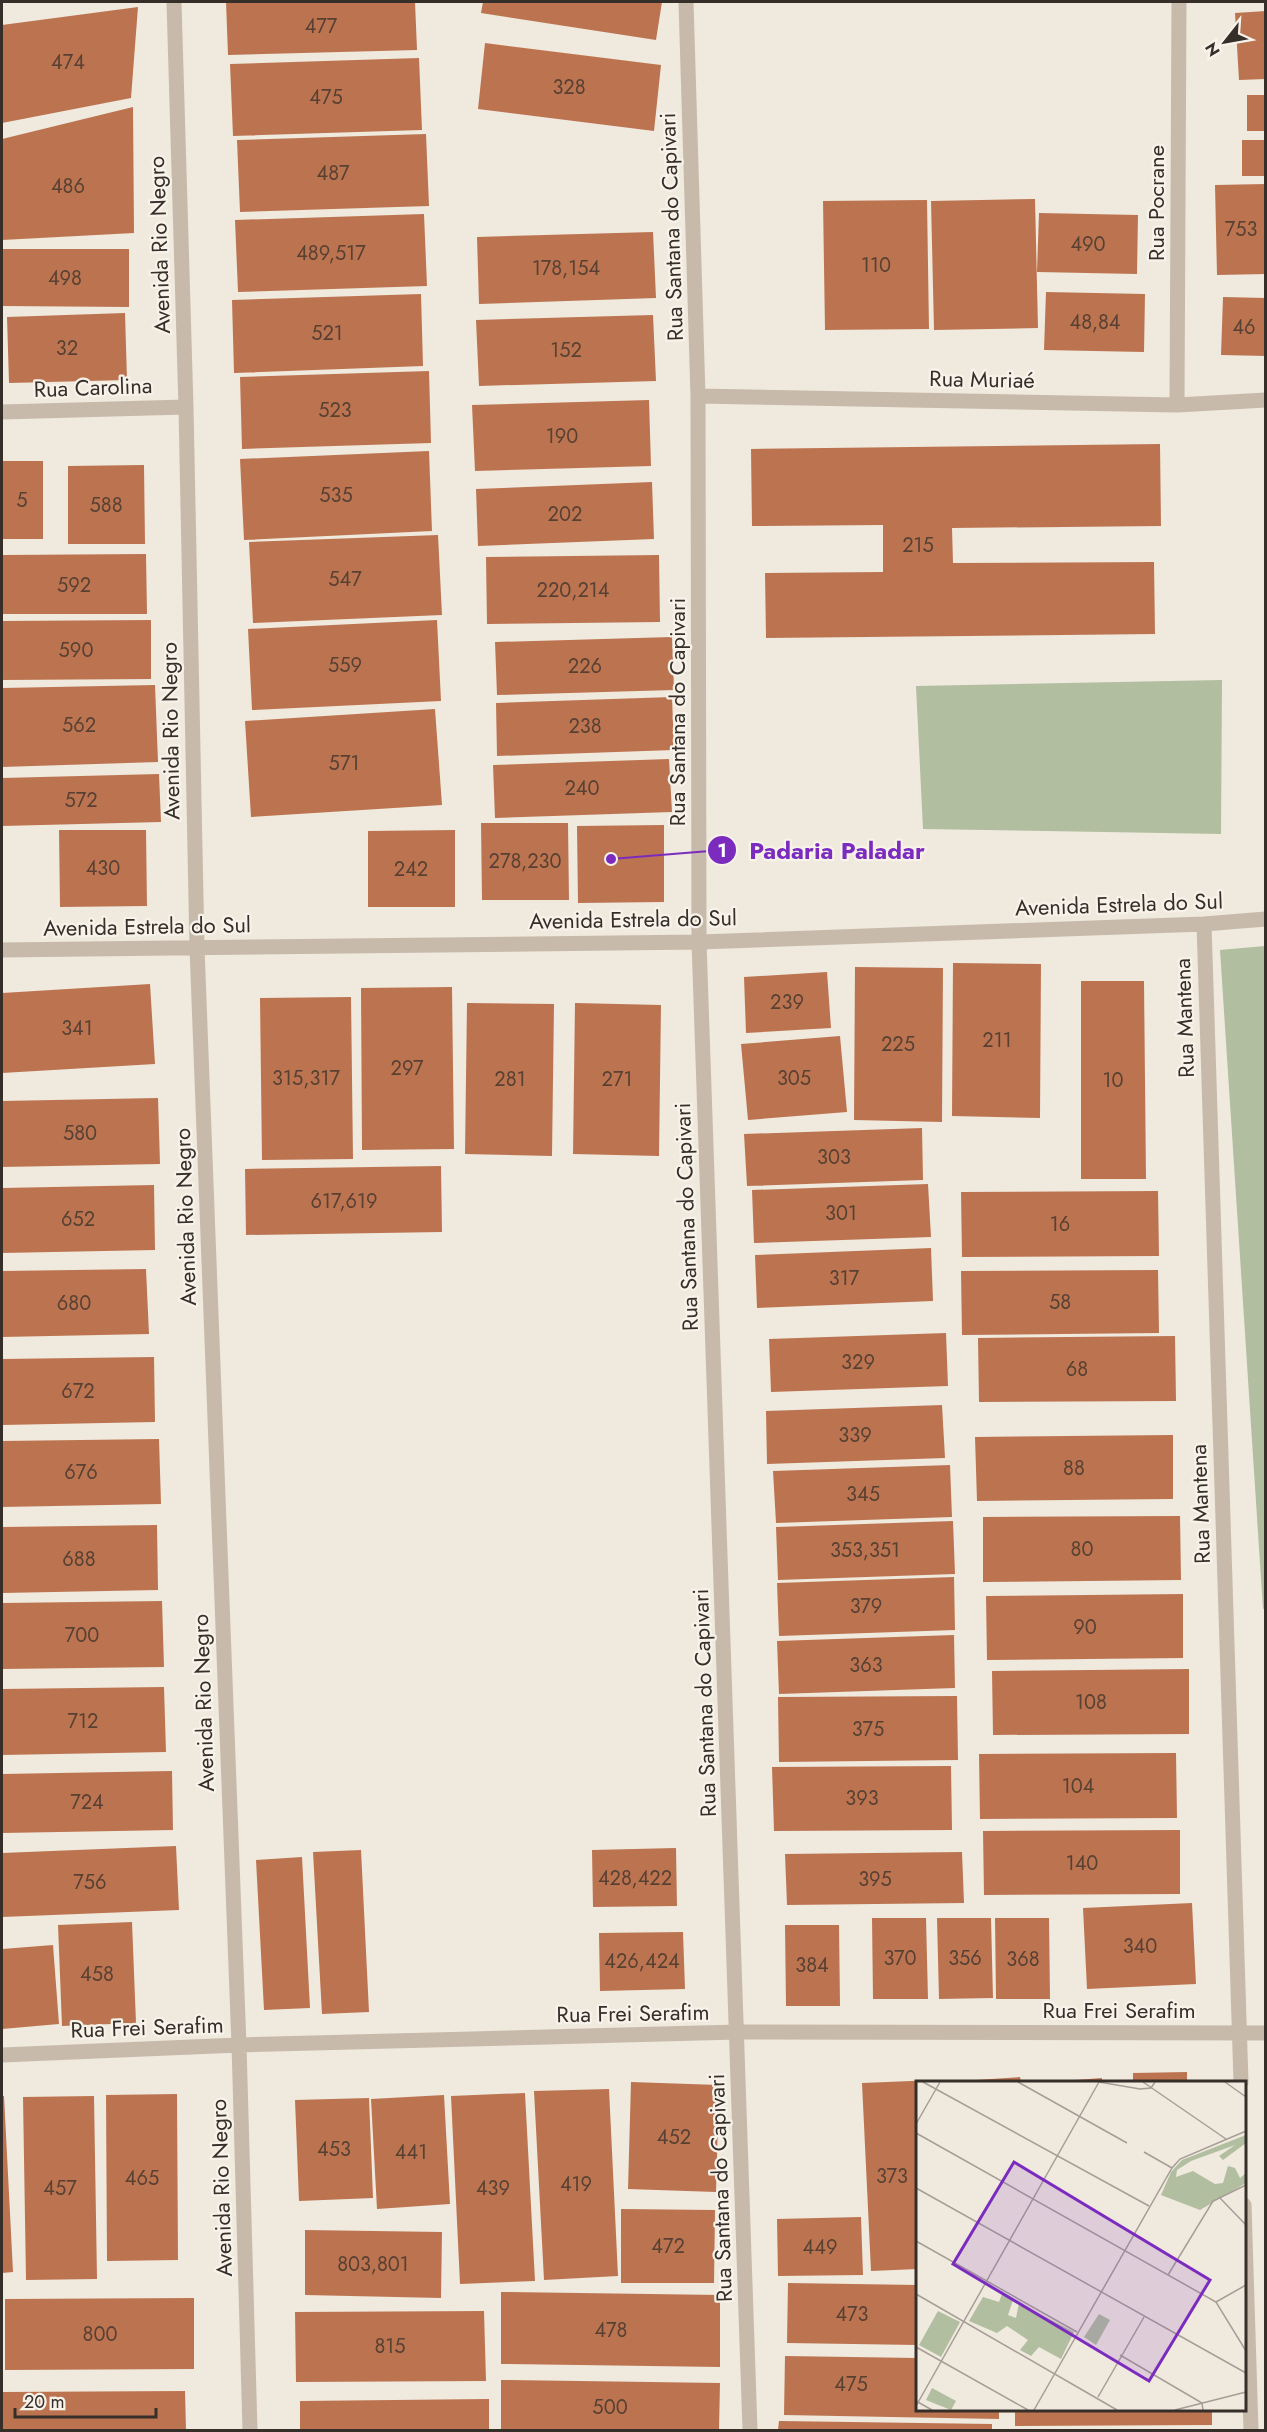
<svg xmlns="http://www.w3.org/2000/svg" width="1267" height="2432" viewBox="0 0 1267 2432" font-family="Jost,sans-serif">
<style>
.green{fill:#b1be9f}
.building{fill:#bc7450}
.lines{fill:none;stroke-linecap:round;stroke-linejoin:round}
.minor{stroke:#c7baaa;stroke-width:15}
.labels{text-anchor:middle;stroke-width:4.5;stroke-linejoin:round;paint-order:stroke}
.number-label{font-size:20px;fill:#584033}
.street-label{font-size:22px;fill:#362e29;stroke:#f8f3ea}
.inset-road{fill:none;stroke:#a69e96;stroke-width:1.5}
.view{fill:#7b2cbf;fill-opacity:0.15;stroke:#7b2cbf;stroke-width:3}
.inset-edge{fill:none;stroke:#362e29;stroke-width:3}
.leader{fill:none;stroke:#7b2cbf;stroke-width:2}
.callout-dot{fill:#7b2cbf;stroke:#f8f3ea;stroke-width:2}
.mark-label{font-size:18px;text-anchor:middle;font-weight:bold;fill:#fff}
.callout-label{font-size:24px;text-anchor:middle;font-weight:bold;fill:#7b2cbf;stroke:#f8f3ea;stroke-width:4.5;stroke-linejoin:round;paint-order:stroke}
</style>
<rect width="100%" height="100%" fill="#f0e9de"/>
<path class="green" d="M1222,680l-1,154 -298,-5 -7,-143z
M1265,946l1,662 -3,1 -43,-659z"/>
<path class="building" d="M226,2h189l2,48 -189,5z
M483,2h179l-6,38 -175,-27z
M138,7l-7,91 -129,25v-98z
M1266,11v68l-27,1 -4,-67z
M485,43l176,22 -7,66 -176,-22z
M419,58l3,72 -189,6 -3,-72z
M1247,95h19v36h-19z
M133,107l1,126 -132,7v-101z
M426,134l3,72 -189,6 -3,-72z
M1242,140h24v36h-24z
M1266,184v90l-49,1 -2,-90z
M1035,199l3,129 -104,2 -3,-129z
M927,200l2,129 -104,1 -2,-129z
M1039,213l99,2 -1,59 -100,-2z
M424,214l3,72 -189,6 -3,-72z
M653,232l3,66 -177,6 -2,-67z
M2,249h127v58l-127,-1z
M1046,292l99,2 -1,58 -100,-2z
M421,294l2,72 -189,7 -2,-73z
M1223,297l43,1v58l-45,-1z
M125,313l2,67 -118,3 -2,-66z
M653,315l3,66 -177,5 -3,-66z
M429,371l2,72 -189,6 -2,-72z
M649,400l2,66 -176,5 -3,-66z
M1160,444l1,82 -209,2 1,35 201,-1 1,72 -389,4 -1,-65 118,-1v-47l-131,1 -1,-77z
M429,451l3,80 -188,9 -4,-81z
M2,461h41v78h-41z
M144,465l1,79h-77v-78z
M652,482l2,57 -176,7 -2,-57z
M438,535l4,80 -189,8 -4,-81z
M146,554l1,60h-145v-59z
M659,555l1,67 -173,2 -1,-67z
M151,620v59l-149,1v-59z
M437,620l4,81 -189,9 -4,-81z
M672,637l2,53 -177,5 -2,-53z
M155,685l3,77 -156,5v-79z
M672,697l2,53 -177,6 -1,-53z
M435,709l7,96 -191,12 -6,-96z
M669,759l3,53 -177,6 -2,-53z
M159,774l2,48 -159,4v-48z
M481,823h87l1,77h-87z
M664,825v77l-86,1 -1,-77z
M59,830h87l1,76 -87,1z
M455,830v77h-87v-76z
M953,963l88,1 -1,154 -88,-2z
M855,967l88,1 -1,154 -88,-2z
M827,972l4,56 -85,5 -2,-56z
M1081,981h63l2,198h-65z
M150,984l5,80 -153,9v-80z
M452,987l2,162 -92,1 -1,-162z
M351,997l2,162 -91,1 -2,-162z
M467,1003l87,1 -2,152 -87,-2z
M575,1003l86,2 -2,151 -86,-2z
M840,1036l7,76 -99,8 -7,-76z
M158,1098l2,66 -158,3v-66z
M922,1128l1,52 -176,6 -3,-52z
M441,1166l1,66 -196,3 -1,-66z
M928,1184l3,53 -177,6 -2,-53z
M154,1185l1,65 -153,3v-65z
M1158,1191l1,65 -197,1 -1,-65z
M931,1248l2,53 -176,7 -2,-53z
M146,1269l3,65 -147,3v-66z
M1158,1270l1,63 -197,2 -1,-64z
M946,1333l2,53 -177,6 -2,-53z
M1175,1336l1,65 -197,1 -1,-64z
M154,1357l1,65 -153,3v-66z
M942,1405l3,53 -178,6 -1,-53z
M1173,1435v64l-196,2 -2,-64z
M159,1439l2,65 -159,3v-66z
M950,1465l2,52 -176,6 -3,-52z
M1180,1516l1,64 -198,2v-65z
M953,1521l2,53 -177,6 -2,-53z
M157,1525l1,65 -156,3v-66z
M954,1577l1,53 -176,6 -2,-53z
M1183,1594v64l-196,2 -1,-64z
M162,1601l2,66 -162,2v-66z
M954,1635l1,53 -176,6 -2,-53z
M1189,1669v65l-196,1 -1,-64z
M164,1687l2,65 -164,3v-66z
M957,1696l1,64 -179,2 -1,-65z
M1176,1753l1,65 -197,1 -1,-65z
M951,1766l1,64 -178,1 -2,-64z
M172,1771l1,59 -171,3v-59z
M1180,1830v64l-196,1 -1,-64z
M176,1846l3,64 -177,7v-64z
M676,1848l1,58 -84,1 -1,-57z
M361,1850l8,162 -47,2 -9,-162z
M962,1852l2,51 -177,2 -2,-51z
M302,1857l8,151 -46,2 -8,-150z
M1192,1903l4,81 -109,5 -4,-81z
M872,1918h54l2,81h-55z
M937,1918h54l2,80 -54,1z
M995,1918h54l1,81h-54z
M132,1922l4,101 -74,3 -4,-101z
M785,1925h54l1,81h-54z
M683,1932l2,57 -85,2 -1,-58z
M53,1945l6,79 -57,5v-80z
M1187,2072v10h-54v-9z
M1020,2077l1,5h-60v-1z
M1102,2078v4h-40v-1z
M937,2080v2h-19v187l-47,2 -9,-188z
M631,2082l88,3 -3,107 -88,-3z
M609,2089l9,187 -74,4 -10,-189z
M525,2093l10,188 -75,3 -9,-188z
M177,2094l1,166 -71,1 -1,-166z
M444,2095l6,109 -73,5 -6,-110z
M2,2096h2l9,176 -11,1z
M94,2096l3,183 -71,1 -3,-183z
M369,2098l4,100 -74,3 -4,-101z
M621,2209l94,1 -1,73h-93z
M861,2217l2,58 -85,1 -1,-57z
M305,2230l137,2 -1,66 -136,-3z
M788,2283l130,2v60l-131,-2z
M501,2292l219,3v72l-219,-3z
M194,2298v71l-189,1v-71z
M484,2311l2,70 -190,1 -1,-70z
M785,2356l133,2v52h81v9l-215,-4z
M501,2380l219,3 -1,47h-218z
M185,2391l1,39h-184v-38z
M489,2399v31h-189v-29z
M1015,2410h197v15l-197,1z
M779,2421l213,3v6h-214z"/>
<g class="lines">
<path class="minor" d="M174,2l12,405 11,541 42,1097 11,385
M686,2l12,394 1,546 51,1488
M698,396l479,9 89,-5
M1177,405l2,-403
M2,412l184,-5
M1204,924l37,1158
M2,950l697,-8 505,-18 62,-5
M2,2055l237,-10 499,-13 528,1
M1244,2205l7,225"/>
</g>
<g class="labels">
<g class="number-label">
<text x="321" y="33">477</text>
<text x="68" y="69">474</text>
<text x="569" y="94">328</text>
<text x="326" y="104">475</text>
<text x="333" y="180">487</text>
<text x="68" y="193">486</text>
<text x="1241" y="236">753</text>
<text x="1088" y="251">490</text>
<text x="331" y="260">489,517</text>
<text x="876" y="272">110</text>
<text x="566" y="275">178,154</text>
<text x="65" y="285">498</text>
<text x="1095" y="329">48,84</text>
<text x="1244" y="334">46</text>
<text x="327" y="340">521</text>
<text x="67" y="355">32</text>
<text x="566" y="357">152</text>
<text x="335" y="417">523</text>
<text x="562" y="443">190</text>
<text x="336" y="502">535</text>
<text x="22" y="507">5</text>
<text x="106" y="512">588</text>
<text x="565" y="521">202</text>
<text x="918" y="552">215</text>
<text x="345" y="586">547</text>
<text x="74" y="592">592</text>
<text x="573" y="597">220,214</text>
<text x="76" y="657">590</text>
<text x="345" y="672">559</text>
<text x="585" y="673">226</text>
<text x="79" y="732">562</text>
<text x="585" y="733">238</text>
<text x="344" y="770">571</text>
<text x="582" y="795">240</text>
<text x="81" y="807">572</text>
<text x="525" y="868">278,230</text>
<text x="103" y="875">430</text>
<text x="411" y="876">242</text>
<text x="787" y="1009">239</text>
<text x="77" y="1035">341</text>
<text x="997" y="1047">211</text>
<text x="898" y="1051">225</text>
<text x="407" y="1075">297</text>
<text x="306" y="1085">315,317</text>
<text x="794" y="1085">305</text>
<text x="510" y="1086">281</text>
<text x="617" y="1086">271</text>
<text x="1113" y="1087">10</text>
<text x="80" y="1140">580</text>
<text x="834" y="1164">303</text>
<text x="344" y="1208">617,619</text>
<text x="841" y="1220">301</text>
<text x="78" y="1226">652</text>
<text x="1060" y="1231">16</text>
<text x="844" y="1285">317</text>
<text x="1060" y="1309">58</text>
<text x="74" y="1310">680</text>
<text x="858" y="1369">329</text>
<text x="1077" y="1376">68</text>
<text x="78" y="1398">672</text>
<text x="855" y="1442">339</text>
<text x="1074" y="1475">88</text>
<text x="81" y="1479">676</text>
<text x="863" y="1501">345</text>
<text x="1082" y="1556">80</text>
<text x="865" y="1557">353,351</text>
<text x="79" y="1566">688</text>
<text x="866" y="1613">379</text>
<text x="1085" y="1634">90</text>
<text x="82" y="1642">700</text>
<text x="866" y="1672">363</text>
<text x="1091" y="1709">108</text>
<text x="83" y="1728">712</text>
<text x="868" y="1736">375</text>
<text x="1078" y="1793">104</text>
<text x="862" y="1805">393</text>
<text x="87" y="1809">724</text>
<text x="1082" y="1870">140</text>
<text x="635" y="1885">428,422</text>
<text x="875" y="1886">395</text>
<text x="90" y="1889">756</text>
<text x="1140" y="1953">340</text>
<text x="900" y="1965">370</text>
<text x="965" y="1965">356</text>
<text x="1023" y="1966">368</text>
<text x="642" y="1968">426,424</text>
<text x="812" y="1972">384</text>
<text x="97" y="1981">458</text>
<text x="674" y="2144">452</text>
<text x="334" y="2156">453</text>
<text x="411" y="2159">441</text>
<text x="892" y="2183">373</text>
<text x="142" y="2185">465</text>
<text x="576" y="2191">419</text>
<text x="60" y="2195">457</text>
<text x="493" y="2195">439</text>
<text x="668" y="2253">472</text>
<text x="820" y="2254">449</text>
<text x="373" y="2271">803,801</text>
<text x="852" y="2321">473</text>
<text x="611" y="2337">478</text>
<text x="100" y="2341">800</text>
<text x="390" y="2353">815</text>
<text x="851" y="2391">475</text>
<text x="610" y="2414">500</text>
</g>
<g class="street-label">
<text transform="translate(1156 203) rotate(-90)" y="8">Rua Pocrane</text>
<text transform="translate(671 227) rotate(-92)" y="8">Rua Santana do Capivari</text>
<text transform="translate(159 245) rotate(-92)" y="8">Avenida Rio Negro</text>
<text transform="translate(982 379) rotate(1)" y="8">Rua Muriaé</text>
<text transform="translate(93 387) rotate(-2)" y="8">Rua Carolina</text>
<text transform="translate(677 712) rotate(-90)" y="8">Rua Santana do Capivari</text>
<text transform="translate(170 731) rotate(-91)" y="8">Avenida Rio Negro</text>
<text transform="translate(1119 904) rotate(-2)" y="8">Avenida Estrela do Sul</text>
<text transform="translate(633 919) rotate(-1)" y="8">Avenida Estrela do Sul</text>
<text transform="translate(147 926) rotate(-1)" y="8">Avenida Estrela do Sul</text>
<text transform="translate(1184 1018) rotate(-92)" y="8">Rua Mantena</text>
<text transform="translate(185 1217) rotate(-92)" y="8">Avenida Rio Negro</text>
<text transform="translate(686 1217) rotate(-92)" y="8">Rua Santana do Capivari</text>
<text transform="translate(1200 1504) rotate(-92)" y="8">Rua Mantena</text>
<text transform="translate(203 1703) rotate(-92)" y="8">Avenida Rio Negro</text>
<text transform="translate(704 1703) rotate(-92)" y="8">Rua Santana do Capivari</text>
<text x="1119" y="2018">Rua Frei Serafim</text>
<text transform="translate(633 2013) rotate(-1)" y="8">Rua Frei Serafim</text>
<text transform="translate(147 2027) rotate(-2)" y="8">Rua Frei Serafim</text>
<text transform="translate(221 2188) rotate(-92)" y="8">Avenida Rio Negro</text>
<text transform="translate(720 2188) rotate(-92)" y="8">Rua Santana do Capivari</text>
</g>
</g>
<g transform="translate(916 2081)">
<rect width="330" height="330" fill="#f0e9de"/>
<path d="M330,54v8l-23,17 -4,-4 16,-11 -44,16 -14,9 -1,7 17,-6 22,13 8,-1 5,-17 7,2 5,10 6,-5v10l-46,27 -39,-15 10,-23 11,-12zM86,213l11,6 -5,15 8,3 3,-15 55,29 -13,27 -22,-12 -8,9 -11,-6 8,-10 -21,-14 -10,7 -28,-12 14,-24 16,5zM22,230l22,11 -19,35 -22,-12zM183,233l11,6 -14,25 -12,-8zM16,307l24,13 -5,9 -25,-10z" fill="#b1be9f"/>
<path class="inset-road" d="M7,1l226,124M102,1l109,61M183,1l41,7 11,-1 4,-6M227,1l83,57M309,1l21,15M0,43l24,-42M0,52l300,169 30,49M228,71l28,16M0,107l330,185M303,116l27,28M0,160l161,91M252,194l45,-74 33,-16M0,213l201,116M300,221l30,-17M0,266l112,63M204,274l82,48 1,7M182,316l46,-80M0,320l16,9M0,325l183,-324M118,329l138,-242 8,-9 66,-28M259,329l71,-18"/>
<path class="view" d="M98,81l196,118 -61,101 -196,-117z"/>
<rect width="330" height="330" class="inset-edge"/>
</g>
<path class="leader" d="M611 859L722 850"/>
<g class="callout-dot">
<circle cx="611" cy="859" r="6"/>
<circle cx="722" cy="850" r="15"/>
</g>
<g class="mark-label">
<text x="722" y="857">1</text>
</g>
<g class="callout-label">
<text x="837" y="859">Padaria Paladar</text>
</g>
<rect width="1267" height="2432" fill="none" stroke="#362e29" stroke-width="6"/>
<g transform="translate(1225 42) rotate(239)" stroke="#f8f3ea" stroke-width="4.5" paint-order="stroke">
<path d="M0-4.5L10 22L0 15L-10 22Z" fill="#362e29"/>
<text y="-9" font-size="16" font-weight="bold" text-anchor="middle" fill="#362e29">N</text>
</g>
<path d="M15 2408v9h141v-9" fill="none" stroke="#362e29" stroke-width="3"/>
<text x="24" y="2408" font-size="18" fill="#362e29" stroke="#f8f3ea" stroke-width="4.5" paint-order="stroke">20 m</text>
</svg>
